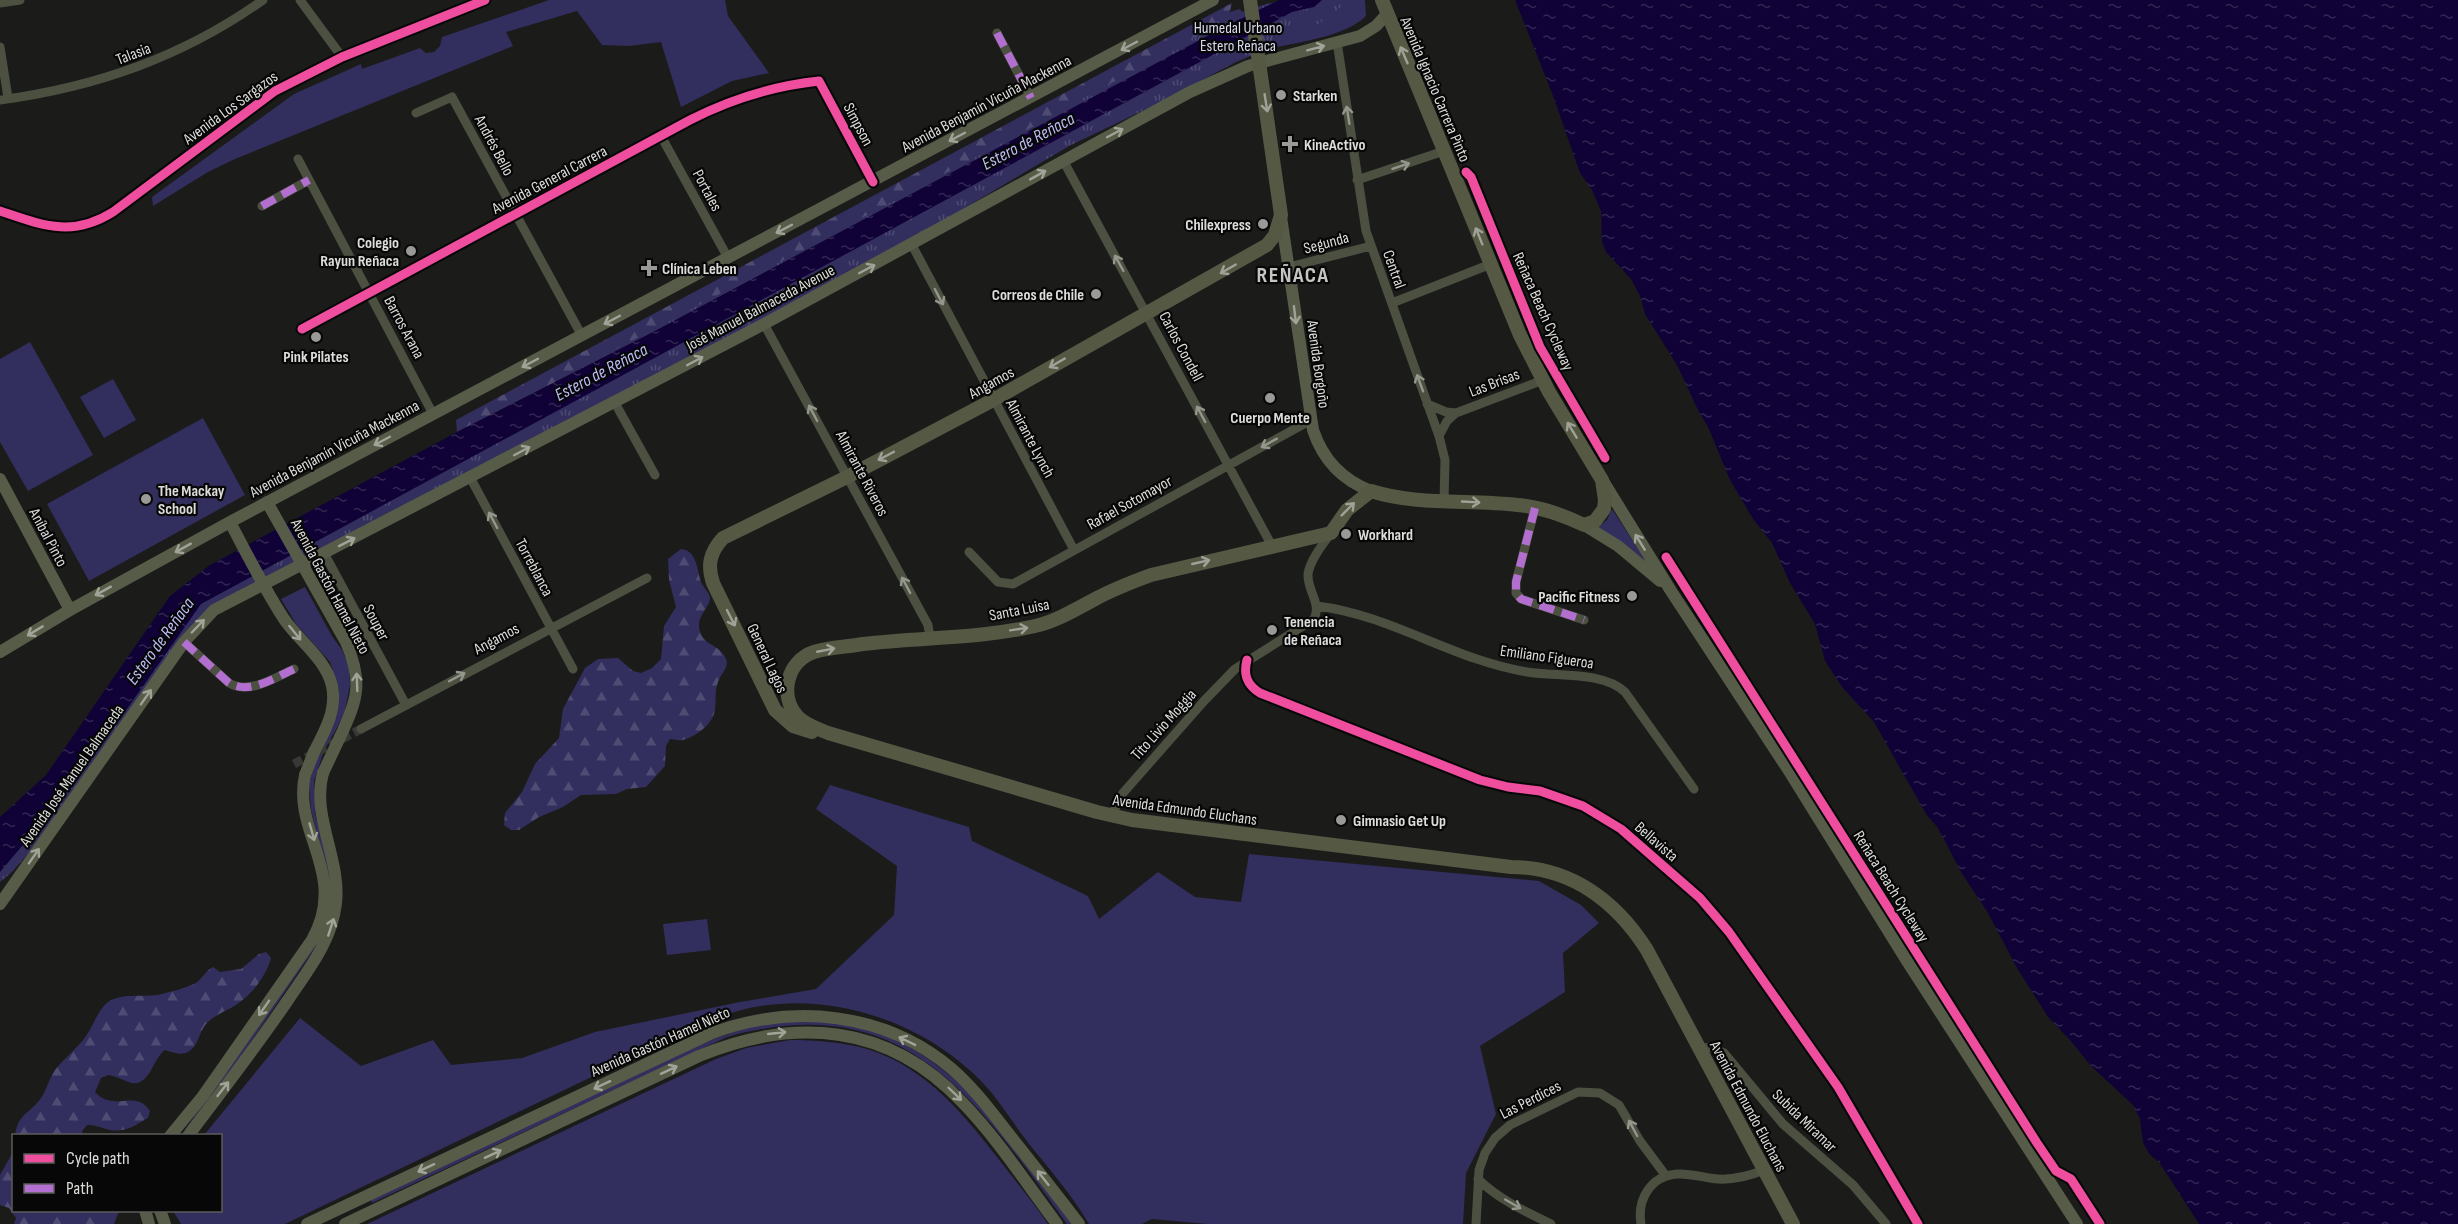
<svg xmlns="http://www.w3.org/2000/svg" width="2458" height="1224" viewBox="0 0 2458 1224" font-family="'Sofia Sans Condensed',sans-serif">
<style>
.grass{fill:#322e5d}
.forest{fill:url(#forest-firs)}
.park{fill:url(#park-tufts)}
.water{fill:url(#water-ripples)}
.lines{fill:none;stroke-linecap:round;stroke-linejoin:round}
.street-tunnel{stroke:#383837;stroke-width:9;stroke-dasharray:9 4.5;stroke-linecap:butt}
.street{stroke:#4c5040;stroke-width:9}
.secondary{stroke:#565c47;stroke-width:12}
.primary{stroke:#555944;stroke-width:14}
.secondary-bridge{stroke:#565c47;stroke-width:12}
.quiet{stroke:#b36fd0;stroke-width:8;stroke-dasharray:15 8;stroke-linecap:butt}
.cycleway-casing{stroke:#060706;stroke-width:13}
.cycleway{stroke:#ef4d9e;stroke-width:9}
.oneway{stroke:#a0a498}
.oneway2{stroke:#a0a297}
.oneway3{stroke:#94978e}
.poi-dot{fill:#999a97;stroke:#060706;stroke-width:2}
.labels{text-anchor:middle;stroke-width:4.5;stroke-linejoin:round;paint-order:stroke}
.park-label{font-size:16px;fill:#dbdcf0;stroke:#060706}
.street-label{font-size:16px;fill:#dddedb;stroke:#060706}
.poi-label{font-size:16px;font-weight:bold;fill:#dddedb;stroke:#060706;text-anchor:start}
.water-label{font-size:18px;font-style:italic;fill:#bbbaf5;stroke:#060706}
.district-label{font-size:22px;font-weight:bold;letter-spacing:1.5px;fill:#c5c6c1;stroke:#060706}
</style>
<defs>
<pattern id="forest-firs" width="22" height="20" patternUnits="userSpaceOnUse" patternTransform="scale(1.5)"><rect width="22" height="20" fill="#322e5d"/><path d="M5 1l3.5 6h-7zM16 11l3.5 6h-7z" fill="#4f4c74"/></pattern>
<pattern id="park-tufts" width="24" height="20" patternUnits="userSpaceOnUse" patternTransform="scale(1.5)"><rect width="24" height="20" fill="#322e5d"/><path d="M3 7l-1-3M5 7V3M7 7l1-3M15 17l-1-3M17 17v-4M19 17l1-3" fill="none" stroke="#4f4c74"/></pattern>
<pattern id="water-ripples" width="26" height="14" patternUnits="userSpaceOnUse" patternTransform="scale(1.5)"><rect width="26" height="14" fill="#100236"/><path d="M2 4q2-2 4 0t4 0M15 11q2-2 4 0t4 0" fill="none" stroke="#322652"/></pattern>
</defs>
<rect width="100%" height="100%" fill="#1b1b1a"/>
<path class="grass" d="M549,0h176l3,16 41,57 -37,8 -51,26 -20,-65 -32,4 -27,-1 -25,-34 -71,21 7,14 -278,113 -27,13 -55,34 -1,-9 142,-103 67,-30 1,5 58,-21 6,5 8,-1 6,-6 2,-9z
M1322,0h43l1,16c-19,20 -67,26 -93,32l-6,-22z
M30,342l63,113 -65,36 -28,-49v-83z
M113,379l23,41 -32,18 -24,-41z
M203,418l42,77 -156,86 -42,-77z
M1612,509l37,57 -51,-39 9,-7z
M305,587l27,49 10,14 7,16 1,19 -6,30 -20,36 -10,30 1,33 16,59 -1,39 -9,27 -90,132 -51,65 49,-68 87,-128 11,-66 -16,-64 -2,-25 5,-20 19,-39 5,-16 1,-20 -9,-28 -34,-38 -15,-25z
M830,785l139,42 3,14 116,55 11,23 59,-47 37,25 46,5 8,-48 290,27 42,24 18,18 -36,30 2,39 -85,54 16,68 -30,59 -3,51h-256l-55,-5 -10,5h-53c-18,-31 -41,-56 -63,-84 -12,-16 -23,-33 -35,-48 -59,-69 -164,-106 -253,-81 -12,3 -23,8 -34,12l-419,201h-104l-8,-13 47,-1v-74l-16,-1 96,-117 61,48 72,-26 18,25 71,-7 73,-26 145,-30 76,-13 78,-74 3,-49 -81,-57z
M707,919l4,31 -44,5 -4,-31z
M795,1020c16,2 34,2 51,4 48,7 94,39 127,73l99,127h-5c-92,-127 -163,-237 -340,-187l-355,166 -1,-3 329,-156 48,-17z
M790,1040c26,0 52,2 77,9 60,18 100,69 137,117 15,19 30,38 44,58h-681l349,-165 30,-11z"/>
<path class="forest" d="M1232,3l-6,23 -575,307 -194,99 -1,-12z
M681,549c16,1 16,21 20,33 2,5 8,10 9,15 1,9 -12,17 -11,30 2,19 19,16 26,30 6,9 -4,16 -7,25 -4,10 -1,21 -4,32 -4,12 -19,23 -31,26 -5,1 -9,-1 -13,-1l-4,7 -1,20 -19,21 -19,2 -11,5 -35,1 -18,12 -24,10 -20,13h-8l-7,-5 1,-12 17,-21 13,-28 24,-26 4,-29 22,-41 13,-9 20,-1 15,13 8,2 11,-5 9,-9 3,-33 12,-19 -7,-27 -1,-21z
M266,952l5,6c-5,18 -19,37 -35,47 -9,6 -20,9 -28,17 -9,8 -9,24 -20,30 -8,4 -16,0 -23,-2 -12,8 -15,36 -33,33 -8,-2 -15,-7 -24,-8l-7,3 -6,14c19,21 40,-4 55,19l-2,7c-14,8 -25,16 -42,11 -7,-2 -11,-4 -19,-4l-5,6 1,4h-68c3,-19 11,-20 22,-32 9,-9 11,-23 18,-33 9,-12 22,-21 31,-34 8,-11 11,-25 22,-34 13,-9 35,-5 50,-7 8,-2 33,-8 39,-13 7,-5 8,-11 16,-15l7,5 21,-3 18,-15z
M13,1152l1,58 105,1 -5,13h-100l2,-6 -7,-10 -9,-3v-30z"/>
<path class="park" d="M1291,0h59l-37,28 -17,9 -60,25 -75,40 -92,44 -180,107 -686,366 -146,202 -45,51 -12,10v-49l50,-52 113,-167 350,-208 92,-51 461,-246c21,-15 43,-24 65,-36 34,-18 69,-38 99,-61l10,-3 2,3 24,-8z"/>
<path class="water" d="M1279,0h43l-8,7 -22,5 -1091,592 -129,183 -72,85v-55l46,-42 124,-179 40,-31 247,-133 194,-99 575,-307z
M1515,0h943v1224h-259l-40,-62 -9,-7 -7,-12 -3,-24 -7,-14 -42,-39 -21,-26 -22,-23 -31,-49 -29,-55 -27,-41 -23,-44 -12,-14 -52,-92 -32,-35 -17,-26 -10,-37 -25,-41 -18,-40 -19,-24 -23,-39 -21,-51 -12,-21 -20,-43 -32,-51 -5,-18 -9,-17 -25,-27 -4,-10 -1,-31 -9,-21 -12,-17 -28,-80z"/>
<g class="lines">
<path class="street-tunnel" d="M294,764l67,-35"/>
<path class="street" d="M300,0l42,57
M0,3l20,-3
M997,33l34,65
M1337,42l29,189 73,205 6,24 -1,41
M0,47l8,51
M0,100c96,-13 183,-43 263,-100
M416,113l36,-16 130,239
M661,136l67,122
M298,159l135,255
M1064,162l208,384
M1357,180l87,-29
M262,206l47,-26
M912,245l162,305
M1289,267l82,-21
M1392,303l99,-39
M764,324l164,301 2,13
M302,329l388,-209c41,-21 83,-34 129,-39l54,101
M615,403l40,72
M1427,404l19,8 10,1
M1439,436l8,-15 9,-8 87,-33
M471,479l102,190
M1535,508l-19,74v11l5,6 63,21
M969,552l29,30 15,2 298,-164
M324,553l82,152
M1317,606c74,9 136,54 210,66 30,5 75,-1 98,20l69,97
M184,642l45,41c20,12 45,-5 65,-14
M1247,660c-4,15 0,25 13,33l220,87 28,7 32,4 43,15 38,23 79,69 29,34 109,155 80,137
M361,729l286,-151
M1111,816l12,-23 81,-92 31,-32 79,-50c8,-16 -7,-28 -6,-45 2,-14 15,-30 23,-41
M1700,1049l10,-2 14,6 59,71 70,61 33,39
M1478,1179c20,20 48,33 73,45
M1476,1224l3,-54 6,-17 10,-15 15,-13 68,-33 22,1 19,12 21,36 26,35
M1641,1224c-4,-24 9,-48 36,-50 13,-1 28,4 41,5 16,1 31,-3 46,-9"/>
<path class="secondary" d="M0,211c42,14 72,27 113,1l162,-121 67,-34 143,-57
M1281,217l32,213c10,30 29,50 58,61
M0,479l70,131
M1603,481l68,110 120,183 116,187 170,263
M267,502l79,140c17,40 12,57 -6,95
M230,522c17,33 34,66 54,97 15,22 42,40 48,67 5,24 -7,45 -18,66
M1584,525l34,21 42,35
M0,652l70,-42 160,-88 983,-522
M0,904l184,-262 30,-32 550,-286 426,-232 58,-26 112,-30 16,-10 11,-12
M170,1136l33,-40 109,-156c37,-66 -20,-107 -7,-165
M188,1136c34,-45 68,-89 100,-136 20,-30 44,-59 48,-97 5,-44 -25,-87 -13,-130
M145,1210l4,14
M160,1210l5,14
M307,1224l405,-191c81,-30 173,-21 240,36 23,20 41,45 60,69 22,28 45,57 67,86
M345,1224l354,-168c95,-39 189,-33 263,46 36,37 64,81 95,122"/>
<path class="primary" d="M1382,0l138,335 29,57 53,88 3,20 -1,9 -9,12 -11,4c-21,-10 -43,-18 -66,-20 -48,-6 -100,1 -147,-14l-24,19 -16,23 -180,42c-19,7 -37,14 -54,23 -21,11 -40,23 -62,28 -56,13 -115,11 -172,18 -16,3 -34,3 -49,8 -27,9 -35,43 -17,64 8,9 20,12 31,17l269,79 35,8 379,47c60,0 105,34 136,83l146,274
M812,732l-19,-6 -18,-16 -62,-127c-6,-18 -3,-31 10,-45l124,-61 146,-77 274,-155 8,-10 6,-20 -31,-215"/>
<path class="secondary-bridge" d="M323,773l17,-36
M305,775l9,-23"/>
<path class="quiet" d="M997,33l34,65
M262,206l47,-26
M1535,508l-19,74v11l5,6 63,21
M184,642l45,41c20,12 45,-5 65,-14"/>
<g class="cycleway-casing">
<path id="cycleway" d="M1466,172l5,5 69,170 65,111
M0,211c42,14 72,27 113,1l162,-121 67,-34 143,-57
M302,329l388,-209c41,-21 83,-34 129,-39l54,101
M1666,557l371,586 19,28 15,8 29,45
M1247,660c-4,15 0,25 13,33l220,87 28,7 32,4 43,15 38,23 79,69 29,34 109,155 80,137"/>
</g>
<use href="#cycleway" class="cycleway"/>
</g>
<defs><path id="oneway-shaft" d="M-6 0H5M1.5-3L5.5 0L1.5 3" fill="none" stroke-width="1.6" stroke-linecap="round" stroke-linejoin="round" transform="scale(1.5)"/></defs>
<g class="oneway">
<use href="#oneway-shaft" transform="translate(1129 46) rotate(152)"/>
<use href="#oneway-shaft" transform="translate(1316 48) rotate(-15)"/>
<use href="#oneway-shaft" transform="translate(1115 133) rotate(-28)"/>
<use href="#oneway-shaft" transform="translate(957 137) rotate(152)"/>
<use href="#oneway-shaft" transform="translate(1038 175) rotate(-29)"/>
<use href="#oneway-shaft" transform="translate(784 229) rotate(152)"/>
<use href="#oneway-shaft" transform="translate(867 269) rotate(-28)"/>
<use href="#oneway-shaft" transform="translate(1295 315) rotate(83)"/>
<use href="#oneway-shaft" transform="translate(612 320) rotate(152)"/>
<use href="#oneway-shaft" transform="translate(695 361) rotate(-28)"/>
<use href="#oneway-shaft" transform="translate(530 363) rotate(152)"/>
<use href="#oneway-shaft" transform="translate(382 441) rotate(152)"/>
<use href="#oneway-shaft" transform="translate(522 451) rotate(-28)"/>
<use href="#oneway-shaft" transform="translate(347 542) rotate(-27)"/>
<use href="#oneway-shaft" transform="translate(1640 542) rotate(-122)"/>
<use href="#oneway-shaft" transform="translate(183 548) rotate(151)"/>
<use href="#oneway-shaft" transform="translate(103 591) rotate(151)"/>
<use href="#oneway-shaft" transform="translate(198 626) rotate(-46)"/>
<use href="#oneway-shaft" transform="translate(35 631) rotate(149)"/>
<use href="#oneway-shaft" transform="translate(295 633) rotate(51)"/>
<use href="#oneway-shaft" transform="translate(357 682) rotate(-92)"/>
<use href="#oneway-shaft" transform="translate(146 697) rotate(-55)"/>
<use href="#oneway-shaft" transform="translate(312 832) rotate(74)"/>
<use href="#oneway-shaft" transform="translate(34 856) rotate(-55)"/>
<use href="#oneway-shaft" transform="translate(331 927) rotate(-72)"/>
<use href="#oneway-shaft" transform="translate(264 1008) rotate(125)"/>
<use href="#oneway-shaft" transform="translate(777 1033) rotate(-6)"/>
<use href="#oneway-shaft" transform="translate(907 1041) rotate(-154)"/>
<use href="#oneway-shaft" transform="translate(669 1070) rotate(-25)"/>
<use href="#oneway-shaft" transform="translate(602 1085) rotate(155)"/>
<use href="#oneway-shaft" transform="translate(223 1089) rotate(-52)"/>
<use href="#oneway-shaft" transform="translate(955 1094) rotate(44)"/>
<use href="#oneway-shaft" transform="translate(493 1154) rotate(-25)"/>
<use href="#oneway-shaft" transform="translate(426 1168) rotate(155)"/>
<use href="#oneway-shaft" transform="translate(1043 1178) rotate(-128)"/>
</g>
<g class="oneway2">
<use href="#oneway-shaft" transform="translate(1404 55) rotate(-113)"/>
<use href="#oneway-shaft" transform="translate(1266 103) rotate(81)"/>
<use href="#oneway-shaft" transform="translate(1479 236) rotate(-112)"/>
<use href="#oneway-shaft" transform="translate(1228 269) rotate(150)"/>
<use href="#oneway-shaft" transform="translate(1057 363) rotate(150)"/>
<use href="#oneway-shaft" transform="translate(1572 430) rotate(-121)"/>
<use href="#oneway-shaft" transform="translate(886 456) rotate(152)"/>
<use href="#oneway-shaft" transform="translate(1471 502) rotate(3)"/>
<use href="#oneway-shaft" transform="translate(1348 509) rotate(-45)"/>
<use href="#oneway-shaft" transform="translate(1201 562) rotate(-13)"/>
<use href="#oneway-shaft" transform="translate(731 618) rotate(63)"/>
<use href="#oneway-shaft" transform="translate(1019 629) rotate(-9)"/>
<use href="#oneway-shaft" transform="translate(826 650) rotate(-11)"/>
</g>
<g class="oneway3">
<use href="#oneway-shaft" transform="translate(1348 115) rotate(-99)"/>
<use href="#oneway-shaft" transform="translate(1401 166) rotate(-18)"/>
<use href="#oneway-shaft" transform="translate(1119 263) rotate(-119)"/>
<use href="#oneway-shaft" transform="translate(939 297) rotate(62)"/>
<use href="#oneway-shaft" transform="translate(1420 383) rotate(-110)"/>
<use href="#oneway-shaft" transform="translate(813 413) rotate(-118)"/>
<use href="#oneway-shaft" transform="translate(1201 414) rotate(-118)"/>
<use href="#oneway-shaft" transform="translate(1269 443) rotate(151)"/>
<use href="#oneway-shaft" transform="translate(493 520) rotate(-118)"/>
<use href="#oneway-shaft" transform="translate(906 585) rotate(-118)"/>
<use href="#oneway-shaft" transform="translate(457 677) rotate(-28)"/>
<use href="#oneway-shaft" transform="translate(1633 1128) rotate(-118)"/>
<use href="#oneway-shaft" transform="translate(1513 1204) rotate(30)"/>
</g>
<g class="poi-dot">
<circle cx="1281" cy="95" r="6"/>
<path d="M1287 135h6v6h6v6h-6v6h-6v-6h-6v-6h6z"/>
<circle cx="1263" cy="224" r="6"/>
<circle cx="411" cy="251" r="6"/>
<path d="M646 259h6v6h6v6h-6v6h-6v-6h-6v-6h6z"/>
<circle cx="1096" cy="294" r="6"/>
<circle cx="316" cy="337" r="6"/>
<circle cx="1270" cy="398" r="6"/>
<circle cx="146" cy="499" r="6"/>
<circle cx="1346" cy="534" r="6"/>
<circle cx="1632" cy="596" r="6"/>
<circle cx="1272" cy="630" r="6"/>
<circle cx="1341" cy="820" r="6"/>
</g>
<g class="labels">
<g class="park-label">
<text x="1238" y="33">Humedal Urbano<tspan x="1238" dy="18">Estero Reñaca</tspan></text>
</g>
<g class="street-label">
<text transform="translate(133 53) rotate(-21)" y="6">Talasia</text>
<text transform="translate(1436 89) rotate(67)" y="6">Avenida Ignacio Carrera Pinto</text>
<text transform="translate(986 103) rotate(-28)" y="6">Avenida Benjamín Vicuña Mackenna</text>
<text transform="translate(230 107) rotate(-36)" y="6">Avenida Los Sargazos</text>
<text transform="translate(859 124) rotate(62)" y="6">Simpson</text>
<text transform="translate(495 145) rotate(62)" y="6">Andrés Bello</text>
<text transform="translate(549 179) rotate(-28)" y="6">Avenida General Carrera</text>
<text transform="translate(708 190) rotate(62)" y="6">Portales</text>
<text transform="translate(1326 242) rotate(-15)" y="6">Segunda</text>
<text transform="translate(1395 269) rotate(70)" y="6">Central</text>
<text transform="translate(760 307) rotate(-28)" y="6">José Manuel Balmaceda Avenue</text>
<text transform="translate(1544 311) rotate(66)" y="6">Reñaca Beach Cycleway</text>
<text transform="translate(405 327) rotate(62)" y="6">Barros Arana</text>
<text transform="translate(1182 346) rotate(62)" y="6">Carlos Condell</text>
<text transform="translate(1319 364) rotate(82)" y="6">Avenida Borgoño</text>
<text transform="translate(991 382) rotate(-29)" y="6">Angamos</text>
<text transform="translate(1494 382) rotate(-21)" y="6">Las Brisas</text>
<text transform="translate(1031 438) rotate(62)" y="6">Almirante Lynch</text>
<text transform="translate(334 448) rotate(-28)" y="6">Avenida Benjamín Vicuña Mackenna</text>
<text transform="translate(863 473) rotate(62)" y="6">Almirante Riveros</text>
<text transform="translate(1129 502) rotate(-29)" y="6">Rafael Sotomayor</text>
<text transform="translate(49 537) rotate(62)" y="6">Aníbal Pinto</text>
<text transform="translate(535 567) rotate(62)" y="6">Torreblanca</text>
<text transform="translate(331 586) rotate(62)" y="6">Avenida Gastón Hamel Nieto</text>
<text transform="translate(1019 609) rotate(-11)" y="6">Santa Luisa</text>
<text transform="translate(377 622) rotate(62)" y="6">Souper</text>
<text transform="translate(496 638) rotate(-28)" y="6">Angamos</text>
<text transform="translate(1547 656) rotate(8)" y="6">Emiliano Figueroa</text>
<text transform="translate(768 658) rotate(65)" y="6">General Lagos</text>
<text transform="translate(1163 724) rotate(-48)" y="6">Tito Livio Moggia</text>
<text transform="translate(71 775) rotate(-55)" y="6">Avenida José Manuel Balmaceda</text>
<text transform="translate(1185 809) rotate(8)" y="6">Avenida Edmundo Eluchans</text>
<text transform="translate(1657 841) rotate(41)" y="6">Bellavista</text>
<text transform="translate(1892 886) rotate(58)" y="6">Reñaca Beach Cycleway</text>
<text transform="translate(660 1041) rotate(-24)" y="6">Avenida Gastón Hamel Nieto</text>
<text transform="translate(1530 1099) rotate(-27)" y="6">Las Perdices</text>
<text transform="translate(1749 1106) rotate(62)" y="6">Avenida Edmundo Eluchans</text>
<text transform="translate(1805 1120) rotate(44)" y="6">Subida Miramar</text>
</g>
<g class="poi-label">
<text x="1293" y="101">Starken</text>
<text x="1304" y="150">KineActivo</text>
<text x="1251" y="230" text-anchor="end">Chilexpress</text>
<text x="399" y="248" text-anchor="end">Colegio<tspan x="399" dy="18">Rayun Reñaca</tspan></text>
<text x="662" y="274">Clínica Leben</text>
<text x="1084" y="300" text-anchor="end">Correos de Chile</text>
<text x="316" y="362" text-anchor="middle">Pink Pilates</text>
<text x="1270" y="423" text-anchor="middle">Cuerpo Mente</text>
<text x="158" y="496">The Mackay<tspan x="158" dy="18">School</tspan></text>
<text x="1358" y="540">Workhard</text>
<text x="1620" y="602" text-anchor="end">Pacific Fitness</text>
<text x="1284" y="627">Tenencia<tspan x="1284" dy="18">de Reñaca</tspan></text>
<text x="1353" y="826">Gimnasio Get Up</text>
</g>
<g class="water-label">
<text transform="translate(1028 141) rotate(-28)" y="6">Estero de Reñaca</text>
<text transform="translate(601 372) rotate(-28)" y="6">Estero de Reñaca</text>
<text transform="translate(160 641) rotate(-54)" y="6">Estero de Reñaca</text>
</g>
<g class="district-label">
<text x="1293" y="282">REÑACA</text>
</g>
</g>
<rect x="12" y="1134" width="210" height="78" fill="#060706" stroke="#5c5d5b" stroke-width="1.5"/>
<rect x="24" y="1154" width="30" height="9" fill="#ef4d9e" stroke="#5c5d5b" stroke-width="1.5"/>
<text x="66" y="1164" font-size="18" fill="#dddedb">Cycle path</text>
<rect x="24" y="1184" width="30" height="9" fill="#b36fd0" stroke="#5c5d5b" stroke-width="1.5"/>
<text x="66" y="1194" font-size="18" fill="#dddedb">Path</text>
</svg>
